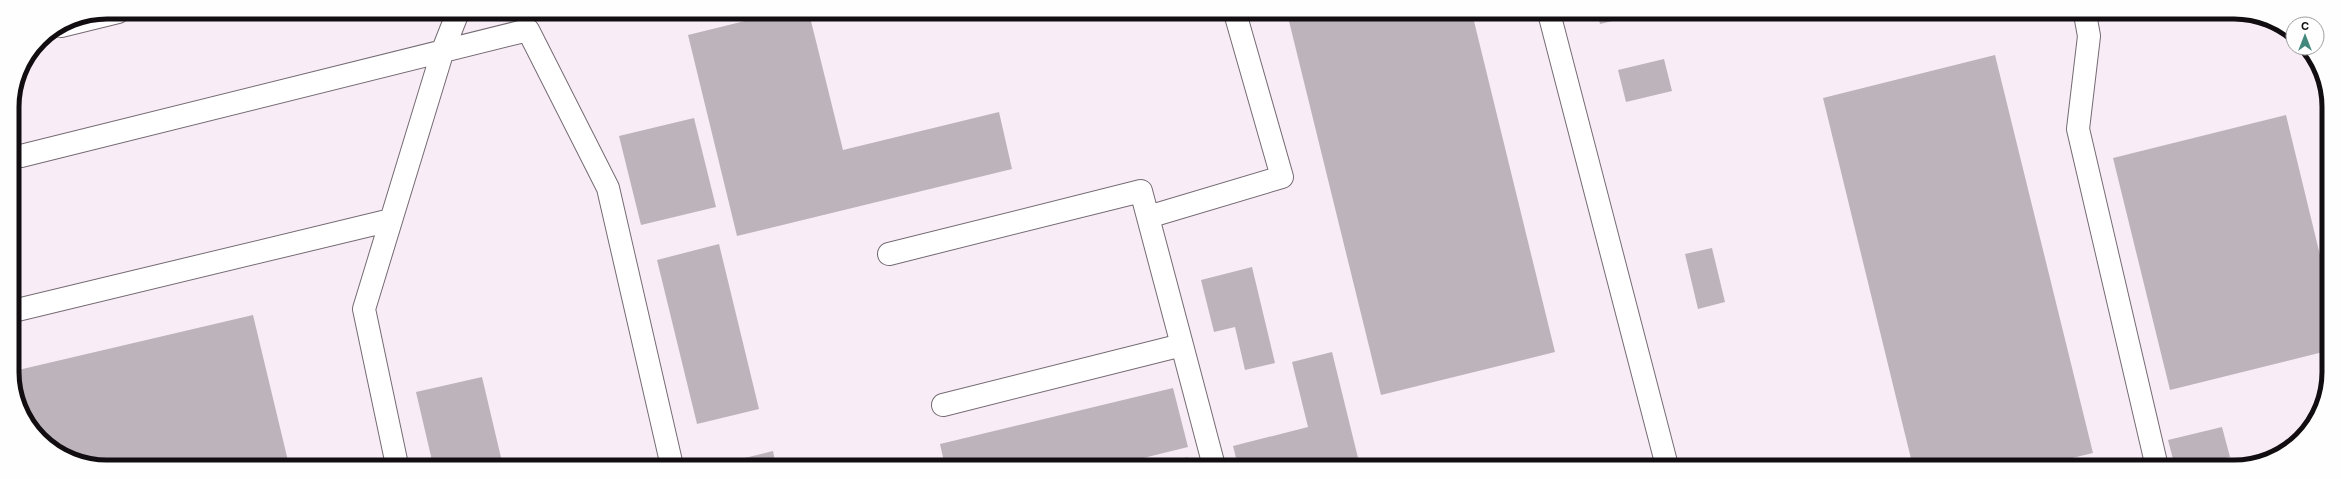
<svg xmlns="http://www.w3.org/2000/svg" width="2341" height="479" viewBox="0 0 2341 479" font-family="Inter,sans-serif">
<style>
.building{fill:#bdb3bb}
.lines{fill:none;stroke-linecap:round;stroke-linejoin:round}
.minor-casing{stroke:#756b73;stroke-width:24}
.minor{stroke:#fff;stroke-width:22}
.rim{fill:none;stroke:#110d10;stroke-width:5}
</style>
<rect width="100%" height="100%" fill="#f8edf6"/>
<path class="building" d="M748,13h61l34,137 156,-38 13,57 -275,67 -49,-201 61,-15z
M1287,13h185l83,339 -174,43z
M1597,13h45v1l-42,10z
M1995,55l98,398 -58,14h-122l-90,-369z
M1664,59l8,32 -46,11 -8,-32z
M2286,115l41,169v67l-157,39 -57,-232z
M694,118l22,89 -75,18 -22,-89z
M719,244l40,165 -62,15 -40,-164z
M1712,248l13,54 -27,7 -13,-55z
M1252,267l23,96 -30,7 -10,-43 -21,5 -13,-52z
M253,315l36,150h-200l-49,-26 -26,-48v-20z
M1332,352l28,114h-122l-5,-20 75,-19 -16,-65z
M482,377l21,89 -70,-1 -17,-73z
M1173,388l15,59 -77,19h-166l-5,-22z
M2222,427l8,30 -41,10h-14l-7,-27z
M773,451l3,15h-60v-1z
M1188,457l2,9h-35v-1z"/>
<g class="lines">
<g class="minor-casing">
<path id="minor" d="M1549,13l118,453
M2085,14l4,22 -11,93 79,338
M61,26l57,-14
M21,156l507,-126 80,158 64,278
M1148,217l134,-40 -47,-164
M889,254l252,-63 41,154
M13,311l378,-91
M943,405l239,-60 32,121
M397,465l-33,-156 79,-259 15,-38"/>
</g>
<use href="#minor" class="minor"/>
</g>
<path d="M0 0H2341V479H0ZM107 19H2234A88 88 0 0 1 2322 107V372A88 88 0 0 1 2234 460H107A88 88 0 0 1 19 372V107A88 88 0 0 1 107 19Z" fill="#fefefe" fill-rule="evenodd"/>
<path class="rim" d="M107 19H2234A88 88 0 0 1 2322 107V372A88 88 0 0 1 2234 460H107A88 88 0 0 1 19 372V107A88 88 0 0 1 107 19Z"/>
<g transform="translate(2305 36)"><circle r="19" fill="#fefefe" stroke="#9f9e9f"/>
<path d="M0-3L7 15L0 10L-7 15Z" fill="#43887d"/>
<text y="-6" font-size="11" font-weight="bold" text-anchor="middle" fill="#110d10">С</text>
</g>
</svg>
